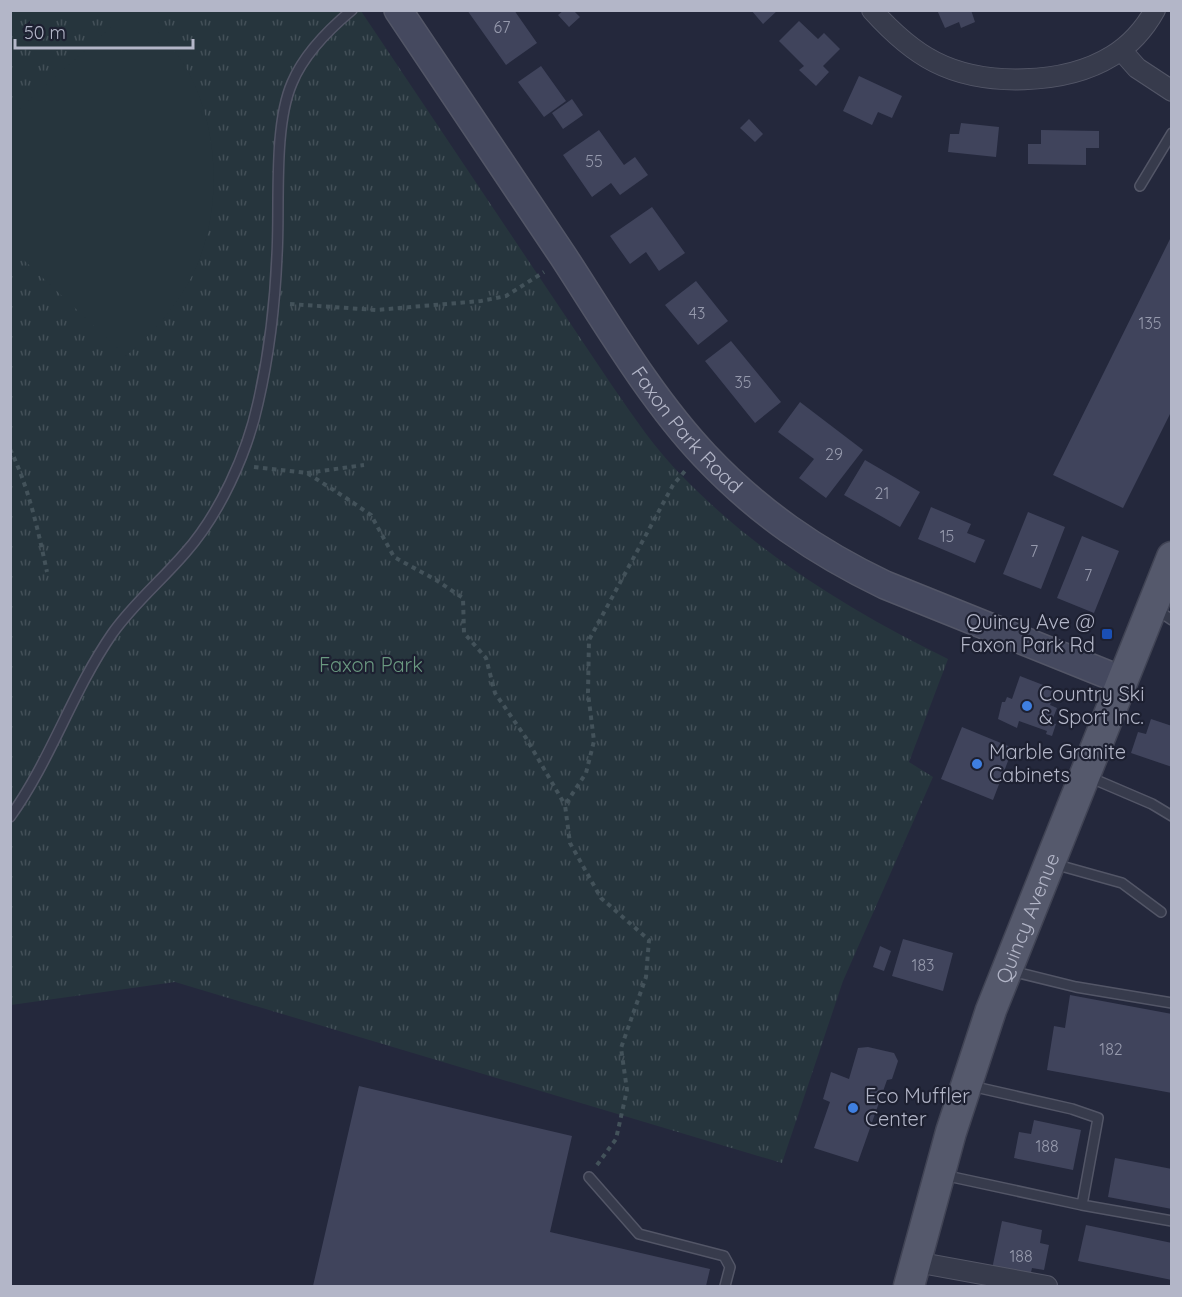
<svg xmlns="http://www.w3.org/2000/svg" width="1182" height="1297" viewBox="0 0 1182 1297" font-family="Quicksand,sans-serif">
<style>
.park{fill:url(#park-tufts)}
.garden{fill:#26353d}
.building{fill:#40445c}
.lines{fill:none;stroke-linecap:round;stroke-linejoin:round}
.lane-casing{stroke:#535667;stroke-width:12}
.street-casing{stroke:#535667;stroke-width:22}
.secondary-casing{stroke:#535667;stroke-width:30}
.primary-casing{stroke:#414455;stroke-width:33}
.path{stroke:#43525a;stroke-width:4;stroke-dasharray:4.5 4.5;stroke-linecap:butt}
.lane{stroke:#373b4c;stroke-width:9}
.street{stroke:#373b4c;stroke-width:20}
.secondary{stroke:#45495f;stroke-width:27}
.primary{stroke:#55596c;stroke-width:30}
.transit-dot{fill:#1a4fb4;stroke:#1d2031;stroke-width:2}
.shop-dot{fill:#3f7fe0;stroke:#1d2031;stroke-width:2}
.labels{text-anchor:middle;stroke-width:4.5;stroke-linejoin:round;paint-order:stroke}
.number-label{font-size:16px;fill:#969aad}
.street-label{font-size:20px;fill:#b3b6c8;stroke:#1d2031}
.poi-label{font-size:20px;fill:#b3b6c8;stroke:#1d2031;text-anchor:start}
.park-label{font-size:20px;fill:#6a9880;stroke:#1d2031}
</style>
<defs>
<pattern id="park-tufts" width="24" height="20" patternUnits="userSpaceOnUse" patternTransform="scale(1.5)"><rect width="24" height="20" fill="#26353d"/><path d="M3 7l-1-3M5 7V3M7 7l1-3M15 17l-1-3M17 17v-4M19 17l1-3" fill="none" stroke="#435058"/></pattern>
</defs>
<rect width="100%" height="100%" fill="#24283c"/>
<path class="park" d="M10,11h351l250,373c22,32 45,66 72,93 76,78 169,135 265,182l-39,103 24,15 -90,204 -61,182 -607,-181 -164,23z"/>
<path class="garden" d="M129,11h8c19,18 40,39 52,62 31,59 33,139 5,199 -16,33 -41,61 -68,84l-115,-108 -1,-131z"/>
<path class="building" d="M467,10h47l23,33 -31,22z
M564,10h9l7,7 -11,10 -11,-12z
M751,10h27l-15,14z
M937,10h34l4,12 -14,6 -2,-6 -14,6z
M799,21l19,18 6,-6 16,16 -17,17 6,6 -13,14 -17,-16 5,-4 -25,-25z
M541,66l25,35 -22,16 -26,-35z
M859,76l43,20 -10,22 -14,-6 -6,13 -29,-14z
M572,99l11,16 -20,14 -11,-16z
M749,119l14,15 -8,8 -15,-14z
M961,123l38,4 -3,30 -48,-5 2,-18h9z
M599,130l25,35 11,-8 13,18 -28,20 -9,-12 -19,14 -29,-42z
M1041,130l58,1v17h-13v17l-58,-1v-20h13z
M652,207l33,46 -26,18 -13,-19 -16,12 -20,-28z
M1172,235v175l-49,98 -70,-33z
M696,281l32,40 -30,24 -33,-40z
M731,341l50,61 -26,21 -50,-62z
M800,402l63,48 -37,48 -27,-20 15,-19 -36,-27z
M865,460l55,32 -20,35 -56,-32z
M931,507l40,17 -4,9 18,7 -10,23 -57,-24z
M1028,512l37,15 -24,62 -38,-15z
M1082,536l37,15 -25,62 -37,-15z
M1020,676l36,14 -6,15 7,3 -6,15 5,1 -4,12 -6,-2 1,-3 -28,-10 -2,7 -19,-9 4,-17h3l2,-5 5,2z
M1151,719l21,7v41l-41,-14 7,-21 8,2z
M962,727l51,21 -20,52 -52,-21z
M903,939l50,14 -10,38 -51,-15z
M880,946l11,5 -7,20 -11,-4z
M1070,995l102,19v79l-125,-23 7,-44 11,2z
M868,1047l26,6 4,8 -6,18 -5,1 -29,82 -44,-14 16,-46 -7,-3 8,-27 18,7 9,-31z
M359,1086l213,50 -22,96 160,37 -4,17h-393z
M1034,1120l47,10 -8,40 -59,-12 5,-26 12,2z
M1115,1158l57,11v40l-64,-12z
M1002,1221l40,9 -2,13 9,2 -5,25 -12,-2 -2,9 -38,-8z
M1086,1225l86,18v37l-94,-19z"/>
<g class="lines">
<g class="lane-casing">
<path id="lane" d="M1140,186l32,-53
M1156,609l16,11
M1089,777l63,27 20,12
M10,817c41,-57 62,-125 102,-183 21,-30 49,-53 73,-81 34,-38 62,-99 73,-150 11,-48 17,-99 19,-148 3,-49 -4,-128 15,-172 12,-29 36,-53 60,-73
M1054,864l68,19 39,29
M1011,971l65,16 96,16
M971,1086l101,23 26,9 -16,87
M943,1175l139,30 90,16
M589,1177l50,57 85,22 6,11 -5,19"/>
</g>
<g class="street-casing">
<path id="street" d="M872,10c18,20 39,40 63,52 49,25 130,23 177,-6 18,-11 33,-28 43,-46
M1121,50l16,18 35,23
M916,1262l131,24"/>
</g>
<g class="secondary-casing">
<g id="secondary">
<path id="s1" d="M398,10c55,82 110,164 165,246 43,66 88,143 142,200 53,56 111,96 180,129l236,95"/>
</g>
</g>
<g class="primary-casing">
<g id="primary">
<path id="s2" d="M909,1286l42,-154 40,-122 181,-453"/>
</g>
</g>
<path class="path" d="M290,304l86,6 105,-9 25,-5 38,-24
M10,449c19,39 28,81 37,123
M254,467l53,6 39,25 25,17 23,42 42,23 27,18 1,35 22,25 9,35 31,45 39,67
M307,473l57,-8
M597,1165l19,-26 11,-49 -6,-42 25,-71 3,-37 -48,-42 -31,-55 -5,-38 21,-32 8,-32 -6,-48 1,-53 84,-155 12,-14"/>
<use href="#lane" class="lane"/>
<use href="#street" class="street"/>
<use href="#secondary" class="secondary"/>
<use href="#primary" class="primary"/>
</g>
<rect class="transit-dot" x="1101" y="628" width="12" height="12" rx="3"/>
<g class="shop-dot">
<circle cx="1027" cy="706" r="6"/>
<circle cx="977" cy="764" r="6"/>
<circle cx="853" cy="1108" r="6"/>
</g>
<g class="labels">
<g class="number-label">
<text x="502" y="33">67</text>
<text x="594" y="167">55</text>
<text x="697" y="319">43</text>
<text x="1150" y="329">135</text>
<text x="743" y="388">35</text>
<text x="834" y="460">29</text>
<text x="882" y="499">21</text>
<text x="947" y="542">15</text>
<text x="1034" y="557">7</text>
<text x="1088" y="581">7</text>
<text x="923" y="971">183</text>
<text x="1111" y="1055">182</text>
<text x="1047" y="1152">188</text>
<text x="1021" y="1262">188</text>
</g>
<g class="street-label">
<text dy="7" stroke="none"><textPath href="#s1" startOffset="510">Faxon Park Road</textPath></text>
<text dy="7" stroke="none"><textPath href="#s2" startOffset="387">Quincy Avenue</textPath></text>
</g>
<g class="poi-label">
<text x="1095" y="629" text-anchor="end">Quincy Ave @<tspan x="1095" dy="23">Faxon Park Rd</tspan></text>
<text x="1039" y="701">Country Ski<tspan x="1039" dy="23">&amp; Sport Inc.</tspan></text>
<text x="989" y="759">Marble Granite<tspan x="989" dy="23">Cabinets</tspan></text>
<text x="865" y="1103">Eco Muffler<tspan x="865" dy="23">Center</tspan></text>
</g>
<g class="park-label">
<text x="371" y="672">Faxon Park</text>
</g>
</g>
<rect width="1182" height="1297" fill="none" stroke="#b3b6c8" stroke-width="24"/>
<path d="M15 39v9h178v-9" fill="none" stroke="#b3b6c8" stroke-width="3"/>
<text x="24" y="39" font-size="18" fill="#b3b6c8" stroke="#1d2031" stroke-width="4.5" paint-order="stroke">50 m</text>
</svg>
